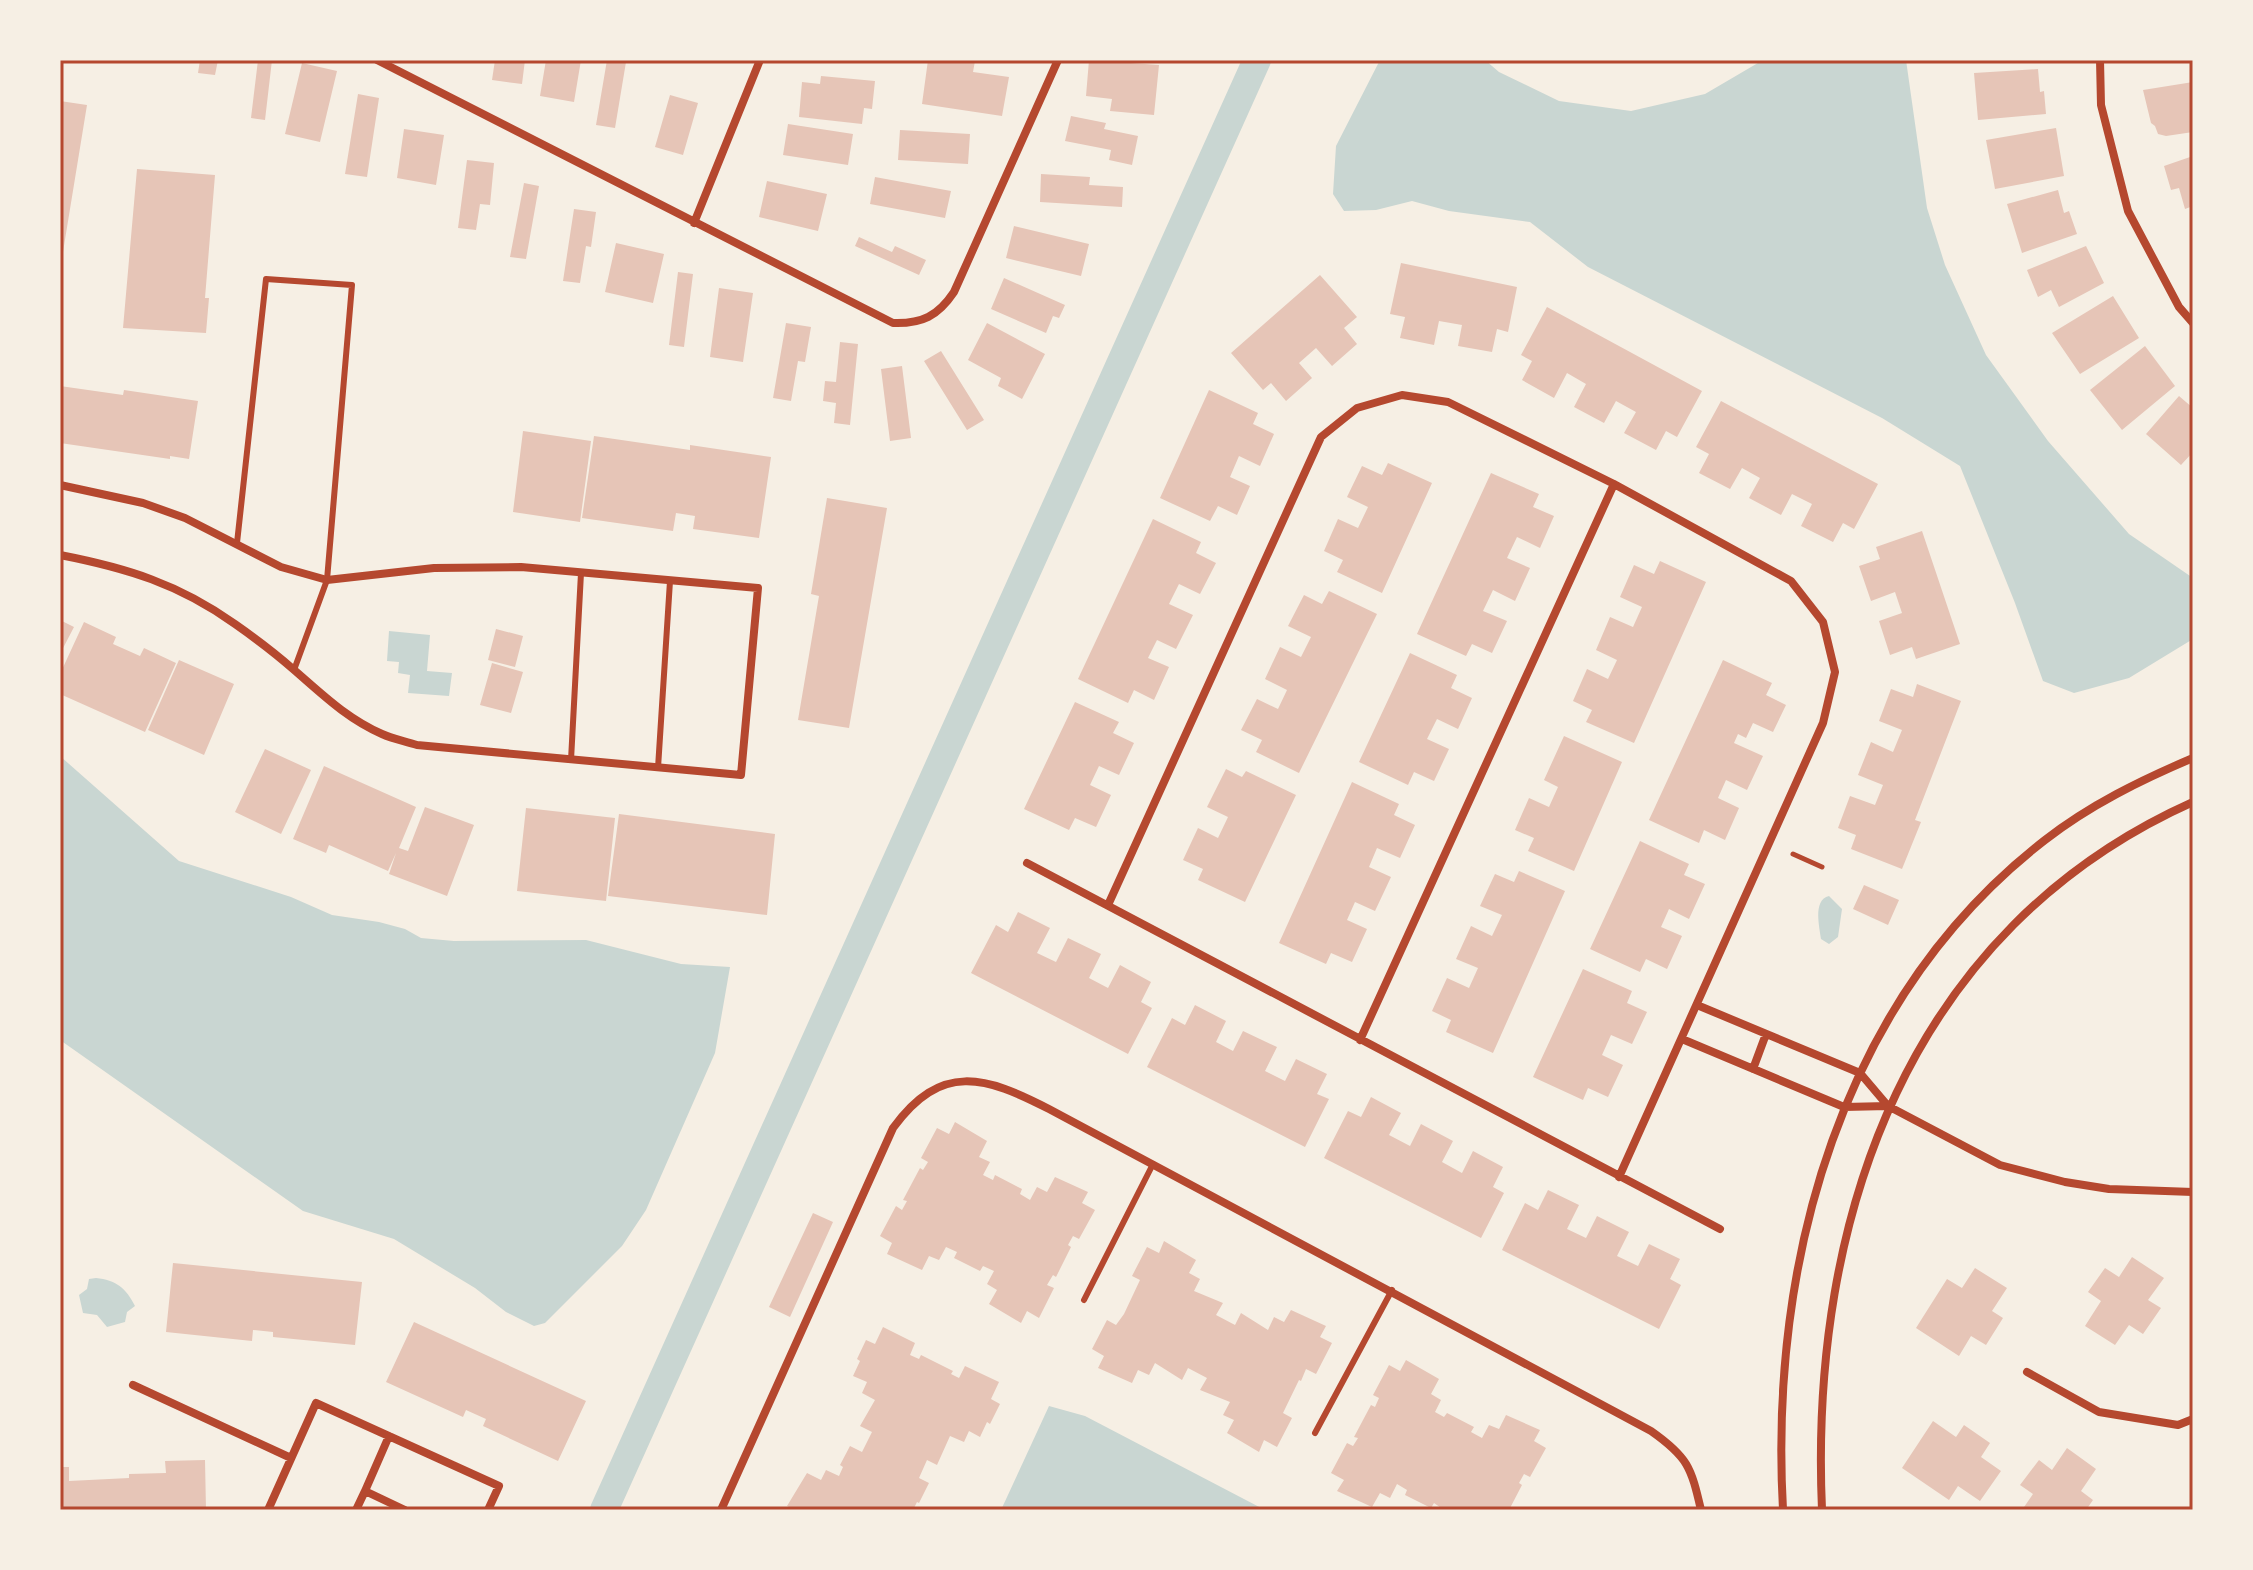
<svg xmlns="http://www.w3.org/2000/svg" width="2253" height="1570" viewBox="0 0 2253 1570" font-family="Commissioner,sans-serif">
<style>
.water{fill:#c9d6d2}
.lines{fill:none;stroke-linecap:round;stroke-linejoin:round}
.canal{stroke:#c9d6d2;stroke-width:28}
.building{fill:#e6c5b7}
.path{stroke:#b5482f;stroke-width:5}
.service{stroke:#b5482f;stroke-width:6}
.minor{stroke:#b5482f;stroke-width:8}
.neatline{fill:none;stroke:#b5482f;stroke-width:3}
</style>
<rect width="100%" height="100%" fill="#f6efe4"/>
<path class="water" d="M1380,60h105l14,12 60,29 72,10 74,-17 58,-34h143l21,148 18,57 41,90 62,86 81,93 64,44v61l-64,39 -55,15 -31,-12 -28,-78 -55,-137 -78,-48 -294,-151 -58,-45 -81,-11 -37,-10 -36,9 -32,1 -11,-17 3,-48z
M389,631l41,4 -3,36 25,2 -3,23 -41,-3 2,-18 -12,-2 1,-11 -12,-1z
M60,756l119,105 112,36 41,18 47,7 26,7 16,9 33,3 132,-1 95,24 49,3 -15,86 -69,157 -24,36 -77,77 -11,3 -28,-14 -31,-24 -81,-49 -91,-28 -243,-171z
M1829,896l13,13 -4,28 -9,7 -8,-5c-2,-14 -8,-39 8,-43z
M96,1278c20,2 30,10 39,28l-8,6 -2,10 -18,5 -10,-12 -14,-2 -4,-18 8,-6 2,-10z
M1049,1406l36,10 180,94h-264z"/>
<g class="lines">
<path class="canal" d="M604,1510l653,-1450"/>
</g>
<path class="building" d="M200,60h18l-3,15 -17,-2z
M258,60h14l-7,60 -14,-2z
M495,60h30l-3,24 -30,-4z
M546,60h35l-7,42 -34,-6z
M607,60l19,2 -11,66 -19,-3z
M928,60l47,1 -2,11 36,5 -7,39 -80,-12z
M1089,60l70,5 -5,50 -44,-4 2,-12 -26,-3z
M302,63l35,8 -17,71 -35,-8z
M2038,69l2,23 4,-1 2,23 -68,6 -4,-47z
M821,76l54,5 -3,28 -8,-1 -2,16 -63,-7 3,-35 18,2z
M2193,82v50l-27,4 -8,-2 -3,-8 -4,-3 -8,-33z
M358,94l21,4 -12,79 -22,-3z
M670,95l28,8 -15,52 -28,-8z
M60,101l27,4 -25,153h-2z
M1071,116l35,7 -2,6 34,7 -6,29 -23,-5 2,-10 -46,-9z
M788,124l65,10 -5,31 -65,-10z
M2056,128l8,48 -69,13 -9,-49z
M404,129l40,6 -8,50 -39,-7z
M900,130l70,4 -2,30 -70,-4z
M2193,156v50l-8,3 -6,-21 -8,2 -7,-24z
M467,160l27,3 -4,42 -10,-1 -4,26 -18,-2z
M137,169l78,6 -10,123h4l-3,35 -83,-5z
M1041,174l49,3 -1,8 34,2 -1,20 -82,-5z
M875,177l76,14 -6,27 -75,-14z
M767,181l60,13 -9,37 -59,-14z
M524,183l15,3 -13,73 -16,-2z
M2058,190l6,23 5,-2 8,23 -55,19 -15,-49z
M574,209l22,3 -5,35 -5,-1 -6,37 -17,-2z
M1014,226l75,18 -8,32 -75,-18z
M859,237l33,15 3,-6 31,14 -7,15 -64,-29z
M616,243l48,11 -11,49 -48,-11z
M2086,246l18,37 -45,24 -8,-17 -13,7 -11,-27z
M1401,263l116,24 -9,45 -11,-3 -5,23 -34,-6 4,-21 -23,-4 -5,24 -34,-7 5,-21 -15,-3z
M678,272l15,2 -9,73 -15,-2z
M1320,275l37,42 -13,11 13,16 -25,22 -16,-18 -17,15 13,15 -26,23 -15,-18 -8,7 -32,-37z
M1004,278l61,27 -6,13 -6,-2 -7,17 -55,-24z
M719,288l34,5 -10,69 -33,-5z
M2113,296l26,42 -59,36 -28,-41z
M1547,307l155,84 -25,46 -11,-6 -10,19 -32,-17 12,-21 -20,-11 -12,22 -30,-16 12,-23 -19,-11 -13,25 -32,-18 10,-19 -11,-6z
M786,323l25,4 -6,35 -7,-1 -7,40 -18,-3z
M987,323l58,31 -23,45 -24,-13 3,-8 -33,-18z
M840,342l18,2 -8,81 -16,-2 2,-20 -13,-2 2,-20 11,1z
M2145,346l30,40 -53,44 -32,-40z
M941,351l43,69 -17,10 -43,-69z
M902,366l9,72 -21,3 -9,-72z
M60,386l63,9 1,-5 74,11 -9,58 -19,-3v3l-110,-16z
M1209,390l49,23 -5,11 21,10 -14,32 -21,-10 -9,21 20,9 -13,29 -19,-9 -8,15 -50,-23z
M2179,396l14,12v44l-12,13 -35,-31z
M1721,401l157,83 -24,45 -11,-6 -10,19 -32,-16 11,-22 -20,-10 -11,21 -32,-17 11,-20 -18,-10 -12,21 -31,-16 10,-19 -13,-7z
M523,431l68,10 -11,81 -67,-10z
M594,436l96,14v-5l81,12 -12,81 -66,-9 2,-13 -19,-3 -3,18 -91,-13z
M1388,463l44,20 -50,110 -45,-21 6,-12 -19,-9 14,-32 20,9 10,-21 -21,-10 15,-31 20,9z
M1491,473l48,21 -6,13 21,9 -14,32 -23,-11 -10,21 23,10 -15,33 -22,-11 -10,21 24,10 -15,32 -20,-9 -6,12 -49,-22z
M827,498l60,10 -38,220 -51,-8 21,-124 -8,-2z
M1153,519l48,23 -5,11 20,10 -16,31 -21,-10 -10,20 24,11 -17,34 -19,-9 -9,18 21,9 -15,33 -20,-10 -6,13 -50,-24z
M1922,531l38,113 -44,15 -4,-12 -22,8 -11,-34 23,-8 -7,-21 -24,9 -12,-35 21,-7 -4,-12z
M1660,561l46,21 -72,161 -48,-21 6,-12 -19,-9 14,-32 21,10 9,-19 -21,-10 14,-33 23,10 9,-20 -22,-10 14,-32 20,9z
M1329,591l48,23 -78,159 -43,-21 6,-12 -21,-10 16,-31 21,10 9,-19 -22,-11 15,-32 21,10 10,-20 -23,-11 16,-31 18,9z
M60,620l14,7 -14,27z
M84,622l32,15 -3,7 27,12 4,-8 32,15 -31,69 -85,-38v-20z
M496,629l27,7 -8,31 -27,-7z
M1410,653l47,22 -6,13 21,10 -14,31 -21,-10 -10,20 22,10 -15,32 -20,-9 -6,13 -49,-23z
M179,660l55,24 -30,71 -56,-25z
M1723,660l49,23 -6,12 20,10 -13,27 -20,-9 -7,15 -8,-4 -4,9 29,13 -16,34 -21,-10 -8,18 21,10 -14,32 -21,-10 -5,13 -50,-23z
M492,663l31,9 -12,41 -31,-8z
M1917,684l44,17 -46,119 6,2 -19,47 -51,-20 5,-14 -18,-7 12,-32 25,9 8,-20 -25,-10 13,-33 22,10 9,-22 -23,-9 12,-32 22,8z
M1075,702l44,20 -6,11 21,10 -15,32 -20,-9 -9,19 21,10 -15,32 -21,-9 -6,12 -45,-21z
M1564,736l58,26 -48,109 -46,-20 6,-13 -19,-8 14,-32 20,9 9,-20 -14,-7z
M265,749l46,21 -30,64 -46,-22z
M324,766l92,41 -17,41 9,3 17,-44 49,18 -27,71 -58,-22 7,-21 -8,18 -59,-26 -3,8 -33,-14z
M1226,769l16,8 4,-6 50,24 -51,107 -47,-22 5,-11 -20,-9 15,-32 20,10 10,-21 -21,-10z
M1352,782l47,22 -5,11 21,10 -15,33 -23,-10 -8,19 22,10 -16,34 -20,-9 -8,18 20,9 -15,33 -21,-9 -5,11 -47,-21z
M526,808l89,10 -9,83 -89,-10z
M619,814l156,20 -8,81 -159,-19z
M1640,841l49,23 -5,11 21,9 -16,35 -20,-10 -8,18 21,9 -15,33 -21,-10 -6,13 -50,-23z
M1519,871l46,20 -72,162 -47,-21 5,-12 -19,-9 15,-33 22,10 9,-20 -22,-9 15,-33 21,10 10,-21 -22,-9 15,-32 19,8z
M1864,885l35,15 -11,25 -35,-16z
M1018,912l32,16 -13,25 19,9 12,-24 33,16 -12,24 19,10 12,-23 31,17 -10,20 11,6 -24,46 -157,-81 25,-48 12,7z
M1583,969l49,22 -5,12 20,9 -15,32 -21,-9 -9,20 21,10 -15,32 -20,-9 -5,12 -50,-23z
M1195,1005l31,16 -10,21 17,9 10,-20 34,16 -12,24 20,10 11,-22 31,15 -10,20 12,5 -24,48 -158,-80 25,-49 13,7z
M1371,1097l30,16 -12,22 21,11 11,-22 32,17 -11,21 20,11 11,-22 30,16 -10,20 11,6 -23,45 -157,-80 24,-47 13,6z
M955,1122l32,19 -8,16 11,5 -7,13 10,5 2,-5 27,14 -2,5 10,6 7,-13 10,5 8,-15 33,15 -6,11 13,7 -16,29 -6,-3 -5,9 3,2 -15,30 -3,-2 -6,10 7,3 -15,30 -12,-7 -6,12 -32,-19 8,-14 -10,-6 7,-13 -11,-5 -3,5 -26,-13 3,-6 -11,-5 -7,13 -10,-4 -7,14 -35,-16 5,-11 -12,-7 16,-30 6,4 5,-9 -4,-1 17,-32 3,2 5,-8 -7,-4 16,-30 12,6z
M1548,1190l31,15 -12,24 19,9 11,-22 32,16 -12,24 21,10 11,-22 31,15 -10,20 11,6 -22,44 -157,-79 23,-47 13,7z
M813,1213l20,9 -43,95 -21,-10z
M1164,1241l32,19 -7,13 11,6 -6,12 29,12 -7,12 19,10 6,-12 27,17 6,-13 10,5 7,-12 35,16 -6,11 12,6 -16,31 -10,-5 -5,12 -2,-1 -16,33 9,5 -15,29 -13,-7 -5,12 -32,-19 7,-13 -11,-5 7,-13 -30,-12 7,-12 -19,-10 -6,12 -27,-17 -6,12 -11,-5 -6,13 -34,-15 6,-12 -12,-7 15,-29 9,5 8,-11 16,-34 -8,-4 15,-29 12,6z
M2132,1257l32,21 -16,22 13,8 -18,26 -14,-9 -14,20 -30,-19 16,-25 -13,-9 17,-24 14,9z
M173,1263l189,19 -7,63 -82,-8v-5l-20,-2 -1,11 -86,-9z
M1975,1268l32,20 -15,23 11,7 -17,27 -15,-9 -12,20 -43,-28 31,-49 15,9z
M414,1322l172,79 -28,60 -75,-35 3,-7 -20,-9 -3,7 -77,-35z
M883,1327l32,16 -5,12 9,4 2,-4 32,16 -2,3 8,4 6,-12 34,16 -8,17 9,5 -10,20 -3,-2 -7,15 -11,-6 -5,11 -14,-6 -13,29 -10,-5 -8,18 10,5 -10,20 -2,-1 -4,8h-118l-8,-4 20,-33 14,7 5,-10 13,6 4,-9 -3,-2 10,-19 12,6 10,-20 -12,-6 15,-26 -13,-7 5,-11 -14,-6 7,-15 -3,-2 9,-19 9,4z
M1406,1360l33,19 -8,15 10,6 -6,12 9,5 3,-4 27,14 -3,5 11,6 7,-13 10,4 7,-14 34,15 -6,11 12,7 -16,29 -6,-3 -5,9 3,2 -13,25h-65l-10,-7 -3,5 -26,-13 2,-5 -10,-6 -7,14 -10,-5 -8,14 -35,-16 7,-11 -13,-7 16,-30 6,3 5,-8 -4,-1 17,-32 4,2 4,-9 -6,-3 16,-30 11,6z
M1933,1421l23,16 8,-12 26,18 -9,14 20,14 -21,30 -22,-15 -9,14 -47,-32z
M2067,1448l29,21 -15,22 12,9 -7,10h-64l11,-16 -13,-9 19,-25 13,10z
M205,1460l1,50h-146v-43h9v14l60,-3v-4l37,-1 -1,-12z"/>
<g class="lines">
<path class="path" d="M1793,854l29,13"/>
<path class="service" d="M237,543l29,-264 86,6 -25,295 -33,90
M571,760l10,-187
M658,768l12,-187
M1084,1300l69,-136
M1315,1433l77,-143"/>
<path class="minor" d="M377,60l516,263c29,1 45,-7 61,-31l104,-232
M2100,60l1,45 27,106 51,96 14,16
M694,223l66,-163
M60,485l83,18 42,15 96,49 46,13 107,-12 87,-1 237,21 -17,187 -324,-30c-12,-4 -24,-6 -35,-11 -36,-16 -60,-40 -89,-65 -18,-16 -38,-31 -58,-45 -56,-40 -108,-56 -175,-69
M1027,863l693,366
M1108,905l213,-468 36,-29 45,-13 46,7 166,82 177,97 32,41 12,50 -12,51 -204,454
M1697,1005l163,68 28,33 112,59 65,17 44,7 84,3
M1682,1039l162,68 44,-1
M1360,1040l254,-556
M1753,1069l13,-35
M2027,1372l72,40 79,13 15,-6
M133,1385l158,73
M365,1491l24,-55
M268,1510l48,-107 183,83 -11,24
M356,1510l9,-19 40,19
M721,1510l172,-382c48,-66 92,-52 156,-19l602,322c37,26 40,36 50,79
M1783,1510c-14,-249 58,-512 262,-670 45,-35 96,-60 148,-82
M1822,1510c-13,-293 87,-581 371,-708"/>
</g>
<rect width="2253" height="1570" fill="none" stroke="#f6efe4" stroke-width="124"/>
<rect x="62" y="62" width="2129" height="1446" class="neatline"/>
</svg>
